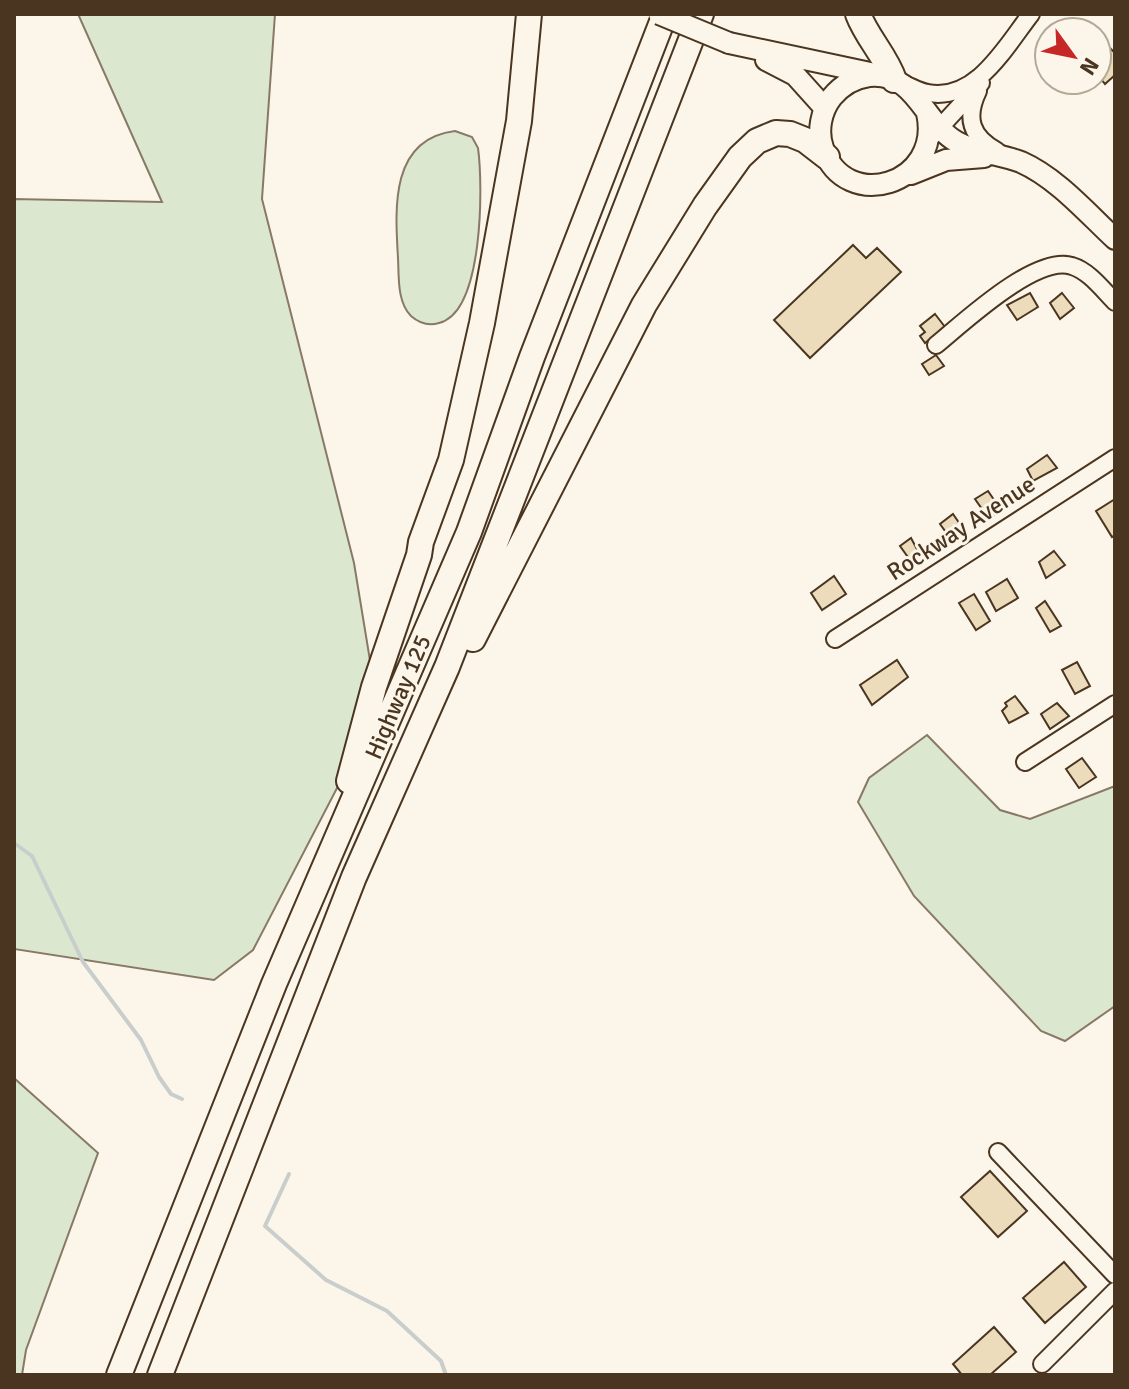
<svg xmlns="http://www.w3.org/2000/svg" width="1129" height="1389" viewBox="0 0 1129 1389" font-family="Signika,sans-serif">
<style>
.green{fill:#dce7d0;stroke:#887966;stroke-width:2}
.lines{fill:none;stroke-linecap:round;stroke-linejoin:round}
.stream{stroke:#c9cecd;stroke-width:4}
.building{fill:#ecdcbc;stroke:#4a3520;stroke-width:2}
.minor-casing{stroke:#4a3520;stroke-width:20}
.major-casing{stroke:#4a3520;stroke-width:24}
.highway-casing{stroke:#4a3520;stroke-width:28}
.minor{stroke:#fbf6e9;stroke-width:16}
.major{stroke:#fbf6e9;stroke-width:20}
.highway{stroke:#fbf6e9;stroke-width:24}
.major-bridge-casing{stroke:#4a3520;stroke-width:24;stroke-linecap:butt}
.major-bridge{stroke:#fbf6e9;stroke-width:20}
.labels{text-anchor:middle;stroke-width:6;stroke-linejoin:round;paint-order:stroke}
.street-label{font-size:24px;fill:#4a3520;stroke:#fbf6e9}
</style>
<rect width="100%" height="100%" fill="#fbf6e9"/>
<path class="green" d="M78,14h197l-13,185 92,364 24,146 -125,241 -39,30 -200,-31v-750l148,3z
M455,131l17,6 6,11c5,36 6,164 -39,175 -10,3 -20,0 -28,-7 -14,-14 -12,-39 -13,-58 -3,-50 -8,-119 57,-127z
M927,735l73,75 30,9 85,-33v220l-50,35 -24,-10 -127,-135 -56,-94 11,-24z
M14,1078l84,75 -72,197 -4,25h-8z"/>
<g class="lines">
<path class="stream" d="M14,843l18,13 51,106 58,78 18,37 12,17 11,5
M289,1174l-24,52 61,54 61,31 54,50 5,14"/>
</g>
<path class="building" d="M1111,49l4,4v22l-10,9 -8,-10v-12z
M853,245l13,13 11,-10 24,24 -91,86 -36,-38z
M1030,293l8,14 -21,13 -10,-15z
M1062,293l12,15 -14,11 -10,-16z
M935,314l10,13 -20,16 -5,-7 5,-4 -5,-6z
M936,355l8,11 -15,9 -7,-11z
M1047,455l10,13 -24,13 -6,-12z
M988,491l13,19 -12,9 -14,-20z
M1115,499v36l-3,2 -16,-26z
M953,514l13,19 -13,9 -13,-18z
M911,538l8,15 -9,7 -10,-14z
M1054,551l11,14 -19,13 -7,-16z
M834,576l12,18 -24,16 -11,-17z
M1007,579l11,19 -22,13 -10,-19z
M974,594l16,27 -14,9 -17,-27z
M1045,601l16,25 -11,6 -14,-24z
M897,660l11,17 -36,28 -12,-20z
M1077,662l13,24 -15,8 -13,-24z
M1015,696l13,17 -19,10 -7,-12 5,-5 -2,-3z
M1057,703l12,13 -19,13 -9,-15z
M1082,758l14,19 -17,11 -13,-19z
M990,1171l37,40 -29,26 -37,-40z
M1064,1262l22,25 -41,36 -22,-25z
M994,1327l22,25 -26,23h-28l-9,-11z"/>
<g class="lines">
<g class="minor-casing">
<path id="minor" d="M904,84c8,3 16,8 24,9 48,9 78,-47 103,-79
M978,91c-13,27 -7,46 19,60
M932,136l49,-53
M936,345c27,-22 100,-91 136,-79 17,5 31,24 43,36
M835,639l280,-181
M1025,762l90,-58
M998,1152l117,123
M1042,1364l73,-73"/>
</g>
<g class="major-casing">
<path id="major" d="M729,43l141,30
M766,60l29,15 27,30 2,6
M927,113c16,72 -82,101 -104,35 -6,-17 -2,-37 9,-51 10,-12 22,-19 37,-21 47,-5 54,47 88,66 19,11 43,12 64,20 36,16 66,51 94,77
M911,174l35,-14 38,-3"/>
</g>
<g class="highway-casing">
<path id="highway" d="M858,14c9,24 28,42 36,66
M473,639l171,-334 61,-99 35,-49 17,-16 19,-8 14,1 15,6 22,17
M349,781l25,-94 45,-132 2,-13 30,-82 31,-137 37,-202 10,-107
M119,1375l155,-391 195,-452 63,-175 133,-343
M160,1375l194,-498 93,-210 254,-653"/>
</g>
<use href="#minor" class="minor"/>
<use href="#major" class="major"/>
<use href="#highway" class="highway"/>
<g class="major-bridge-casing">
<path id="major-bridge" d="M659,14l70,29"/>
</g>
<use href="#major-bridge" class="major-bridge"/>
</g>
<g class="labels">
<g class="street-label">
<text transform="translate(961 528) rotate(-33)" y="8">Rockway Avenue</text>
<text transform="translate(398 697) rotate(-67)" y="8">Highway 125</text>
</g>
</g>
<rect width="1129" height="1389" fill="none" stroke="#4a3520" stroke-width="32"/>
<g transform="translate(1073 56) rotate(123)"><circle r="38" fill="#fbf6e9" stroke="#b4a999" stroke-width="2"/>
<path d="M0-6L14 30L0 20L-14 30Z" fill="#c62828"/>
<text y="-12" font-size="22" font-weight="bold" text-anchor="middle" fill="#4a3520">N</text>
</g>
</svg>
